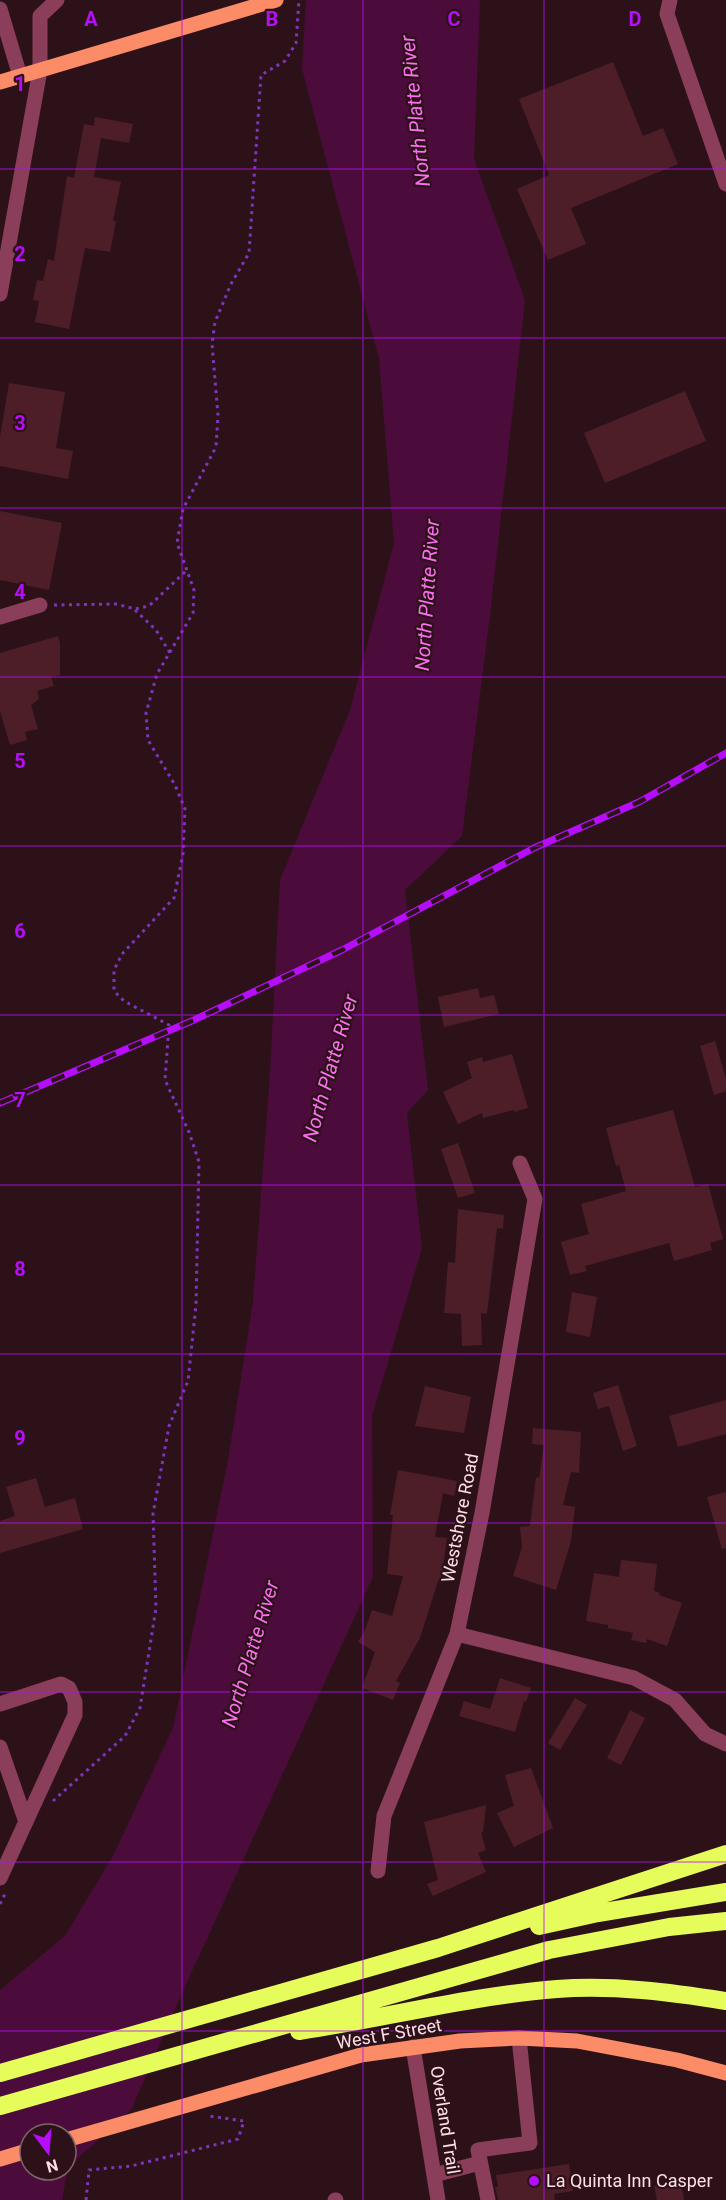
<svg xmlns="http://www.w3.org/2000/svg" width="726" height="2200" viewBox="0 0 726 2200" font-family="Roboto,sans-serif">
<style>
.water{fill:#4b0c3b;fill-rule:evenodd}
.building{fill:#4d1e27}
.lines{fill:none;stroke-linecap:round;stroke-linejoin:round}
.path{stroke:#7f34bc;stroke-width:3;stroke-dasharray:3 4.5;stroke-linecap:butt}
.minor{stroke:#8a3e59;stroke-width:15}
.major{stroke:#fc8b67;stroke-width:15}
.highway{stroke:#e6fc5b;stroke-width:18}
.rail-casing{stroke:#b60efa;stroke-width:7}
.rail{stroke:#2c1218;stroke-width:4.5;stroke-dasharray:14;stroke-linecap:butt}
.grid{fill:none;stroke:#b60efa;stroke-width:1.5;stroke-opacity:0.55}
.poi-dot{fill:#b60efa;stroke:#2c1218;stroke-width:2}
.labels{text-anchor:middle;stroke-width:4.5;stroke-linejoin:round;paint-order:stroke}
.street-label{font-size:18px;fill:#fedee7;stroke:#2c1218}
.poi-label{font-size:18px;fill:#fedee7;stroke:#2c1218;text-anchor:start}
.water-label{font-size:20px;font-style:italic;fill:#fc6ef1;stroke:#2c1218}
.grid-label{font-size:20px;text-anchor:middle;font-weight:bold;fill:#b60efa;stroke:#2c1218;stroke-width:4.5;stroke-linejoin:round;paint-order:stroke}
</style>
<rect width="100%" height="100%" fill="#2c1218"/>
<path class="water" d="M306,0h174l-6,159 51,141 -35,315 -28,221 -57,54 23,200 -21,23 15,135 -50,168 1,161 -186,405 -56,128 -63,57 -6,33h-62v-210l65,-54 48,-80 60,-128 55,-268 25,-158 17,-229 10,-193 70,-170 44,-167 -15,-184 -77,-290zM30,2134h36v36h-36z"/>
<path class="building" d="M613,62l30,74 20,-8 15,36 -107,44 15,36 -38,16 -31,-71 32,-14 -30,-76z
M95,117l38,7 -4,19 -28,-5 -7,39 27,5 -8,39h3l-6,31 -25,-4 -16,81 -34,-7 4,-21 -6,-1 4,-20 6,1 5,-22 6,2 13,-85 7,2 10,-54 10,2z
M9,383l56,9 -9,56 17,3 -5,28 -68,-13v-29z
M685,391l21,50 -101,42 -21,-50z
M0,511l62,12 -13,67 -49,-10z
M58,636l2,7v32l-9,2 3,9 -17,5 2,8 -8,6 7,24 -13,3 2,8 -17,5 -10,-34v-58z
M478,988l2,10 14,-3 5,19 -55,13 -6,-30z
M715,1041l11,38v12l-12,4 -14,-49z
M512,1054l16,54 -14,4v-2l-31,8 -1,-5 -24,11 -15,-32 29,-14 -5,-16 15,-5 1,5z
M673,1110l22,77 13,-3 15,55 -13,4 2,7 -38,11 -5,-18 -84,23 2,5 -17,4 -9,-33 28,-8 -8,-30 45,-13 -7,-26 -3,1 -10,-38z
M458,1143l17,50 -17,5 -17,-49z
M458,1209l46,6 -1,14 -6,-1 -10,86 -6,-1 1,32 -20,1 -1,-32 -17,-1 4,-51 7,1z
M572,1292l25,5 -7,40 -24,-5z
M618,1385l19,61 -14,5 -14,-45 -11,3 -5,-16z
M425,1386l46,11 -7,36 -49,-7z
M726,1400v34l-48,13 -9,-31z
M533,1428l48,4 -2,41 -8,-1 -8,33 12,2 -4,34 -15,49 -43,-14 9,-29 -2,-20 10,-1 6,-49 3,1 5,-33 -12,-1z
M398,1470l59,11 -3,15 -11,-3 -8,44 12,1 -6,43h-3l-18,57 -24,43 4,2 -7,17 -31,-12 13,-36 -17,-10 7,-12 7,-20 20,6 11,-40 -16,-2 6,-59h-3z
M36,1478l9,29 30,-9 8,31 -83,24v-32l15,-5 -9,-29z
M726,1492v56l-4,1 -15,-52z
M621,1560l36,4 -3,27 6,2 -1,2 23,8 -15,43 -20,-7 -1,4 -15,-3 2,-7 -25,-5v-3l-22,-4 8,-48 25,4z
M500,1678l31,10 -5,14 -2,-1 -9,31 -56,-16 5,-15 26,8z
M575,1698l12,7 -27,45 -12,-7z
M630,1710l15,8 -24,47 -14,-7z
M531,1768l22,60 -39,19 -17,-34 17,-7 -9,-31z
M486,1805l-3,27 -2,1 5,17 -8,3 8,19 -53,24 -6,-12 11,-4 -14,-58z
M569,2164l4,27 -19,3 1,6h-57l-3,-13h3l-2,-12z
M681,2181l3,19h-27l-3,-14z"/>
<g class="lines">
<path class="path" d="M54,605l62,-1 19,5 14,-3 38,-36
M135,610l21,20 14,23
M53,1801l72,-65 15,-28 16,-100 -3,-94 16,-88 19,-45 8,-76 3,-143 -10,-30 -24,-52 4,-55 -45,-24 -10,-10v-21l8,-16 52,-56 9,-44 2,-45 -10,-24 -27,-45 -2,-27 11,-39 36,-61 1,-23 -17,-47 6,-34 33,-62 2,-32 -6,-71 3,-22 16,-38 18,-31 12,-178 24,-14 11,-18 3,-43
M0,1904l6,-12
M86,2200l3,-30 42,-4 107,-27 6,-18 -35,-5"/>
<path class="minor" d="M670,0l-3,14 59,170
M0,9l20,67
M0,294l40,-224v-54l17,-16
M0,617l40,-12
M457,1634l177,44 41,22 30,34 21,10
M0,1704l61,-20 8,4 6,14v13l-75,163
M0,1747l26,75
M378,1871l6,-55 73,-182 25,-121 53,-314 -15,-36
M413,2047l25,153
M434,2175l46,-12
M335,2200h1
M488,2200l-10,-50 52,-7 -11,-105"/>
<path class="major" d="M0,82l276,-82
M66,2140l295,-85 99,-14 59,-3 58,3 100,19 49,13
M0,2159l30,-9"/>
<path class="highway" d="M539,1926l59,-13 128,-21
M299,2031c86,-13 171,-35 258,-42 57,-4 113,3 169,12
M0,2073l438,-125 288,-94
M0,2106l549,-156 120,-23 57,-6"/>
<g class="rail-casing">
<path id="rail" d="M0,1103l194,-83 148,-70 192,-102 105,-46 87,-49"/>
</g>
<use href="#rail" class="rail"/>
</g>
<path class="grid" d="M182,0v2200M363,0v2200M544,0v2200M0,169h726M0,338h726M0,508h726M0,677h726M0,846h726M0,1015h726M0,1185h726M0,1354h726M0,1523h726M0,1692h726M0,1862h726M0,2031h726"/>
<circle class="poi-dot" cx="534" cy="2181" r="6"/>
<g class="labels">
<g class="street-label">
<text transform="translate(460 1518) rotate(-79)" y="6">Westshore Road</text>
<text transform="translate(389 2034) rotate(-10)" y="6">West F Street</text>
<text transform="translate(445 2120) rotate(81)" y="6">Overland Trail</text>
</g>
<g class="poi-label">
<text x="546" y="2187">La Quinta Inn Casper</text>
</g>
<g class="water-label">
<text transform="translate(415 111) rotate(-96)" y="7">North Platte River</text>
<text transform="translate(427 595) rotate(-86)" y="7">North Platte River</text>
<text transform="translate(330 1068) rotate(-74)" y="7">North Platte River</text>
<text transform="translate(250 1654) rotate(-73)" y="7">North Platte River</text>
</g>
</g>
<g class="grid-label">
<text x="91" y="26">A</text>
<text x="272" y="26">B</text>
<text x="454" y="26">C</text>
<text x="635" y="26">D</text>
<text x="20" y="91">1</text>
<text x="20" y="261">2</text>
<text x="20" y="430">3</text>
<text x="20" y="599">4</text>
<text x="20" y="768">5</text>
<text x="20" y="938">6</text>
<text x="20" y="1107">7</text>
<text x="20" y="1276">8</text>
<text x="20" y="1445">9</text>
</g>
<g transform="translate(48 2152) rotate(164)"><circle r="28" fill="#2c1218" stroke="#80646b" stroke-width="1.5"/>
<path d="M0-4.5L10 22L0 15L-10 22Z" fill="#b60efa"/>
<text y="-9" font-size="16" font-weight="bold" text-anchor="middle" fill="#fedee7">N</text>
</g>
</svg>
